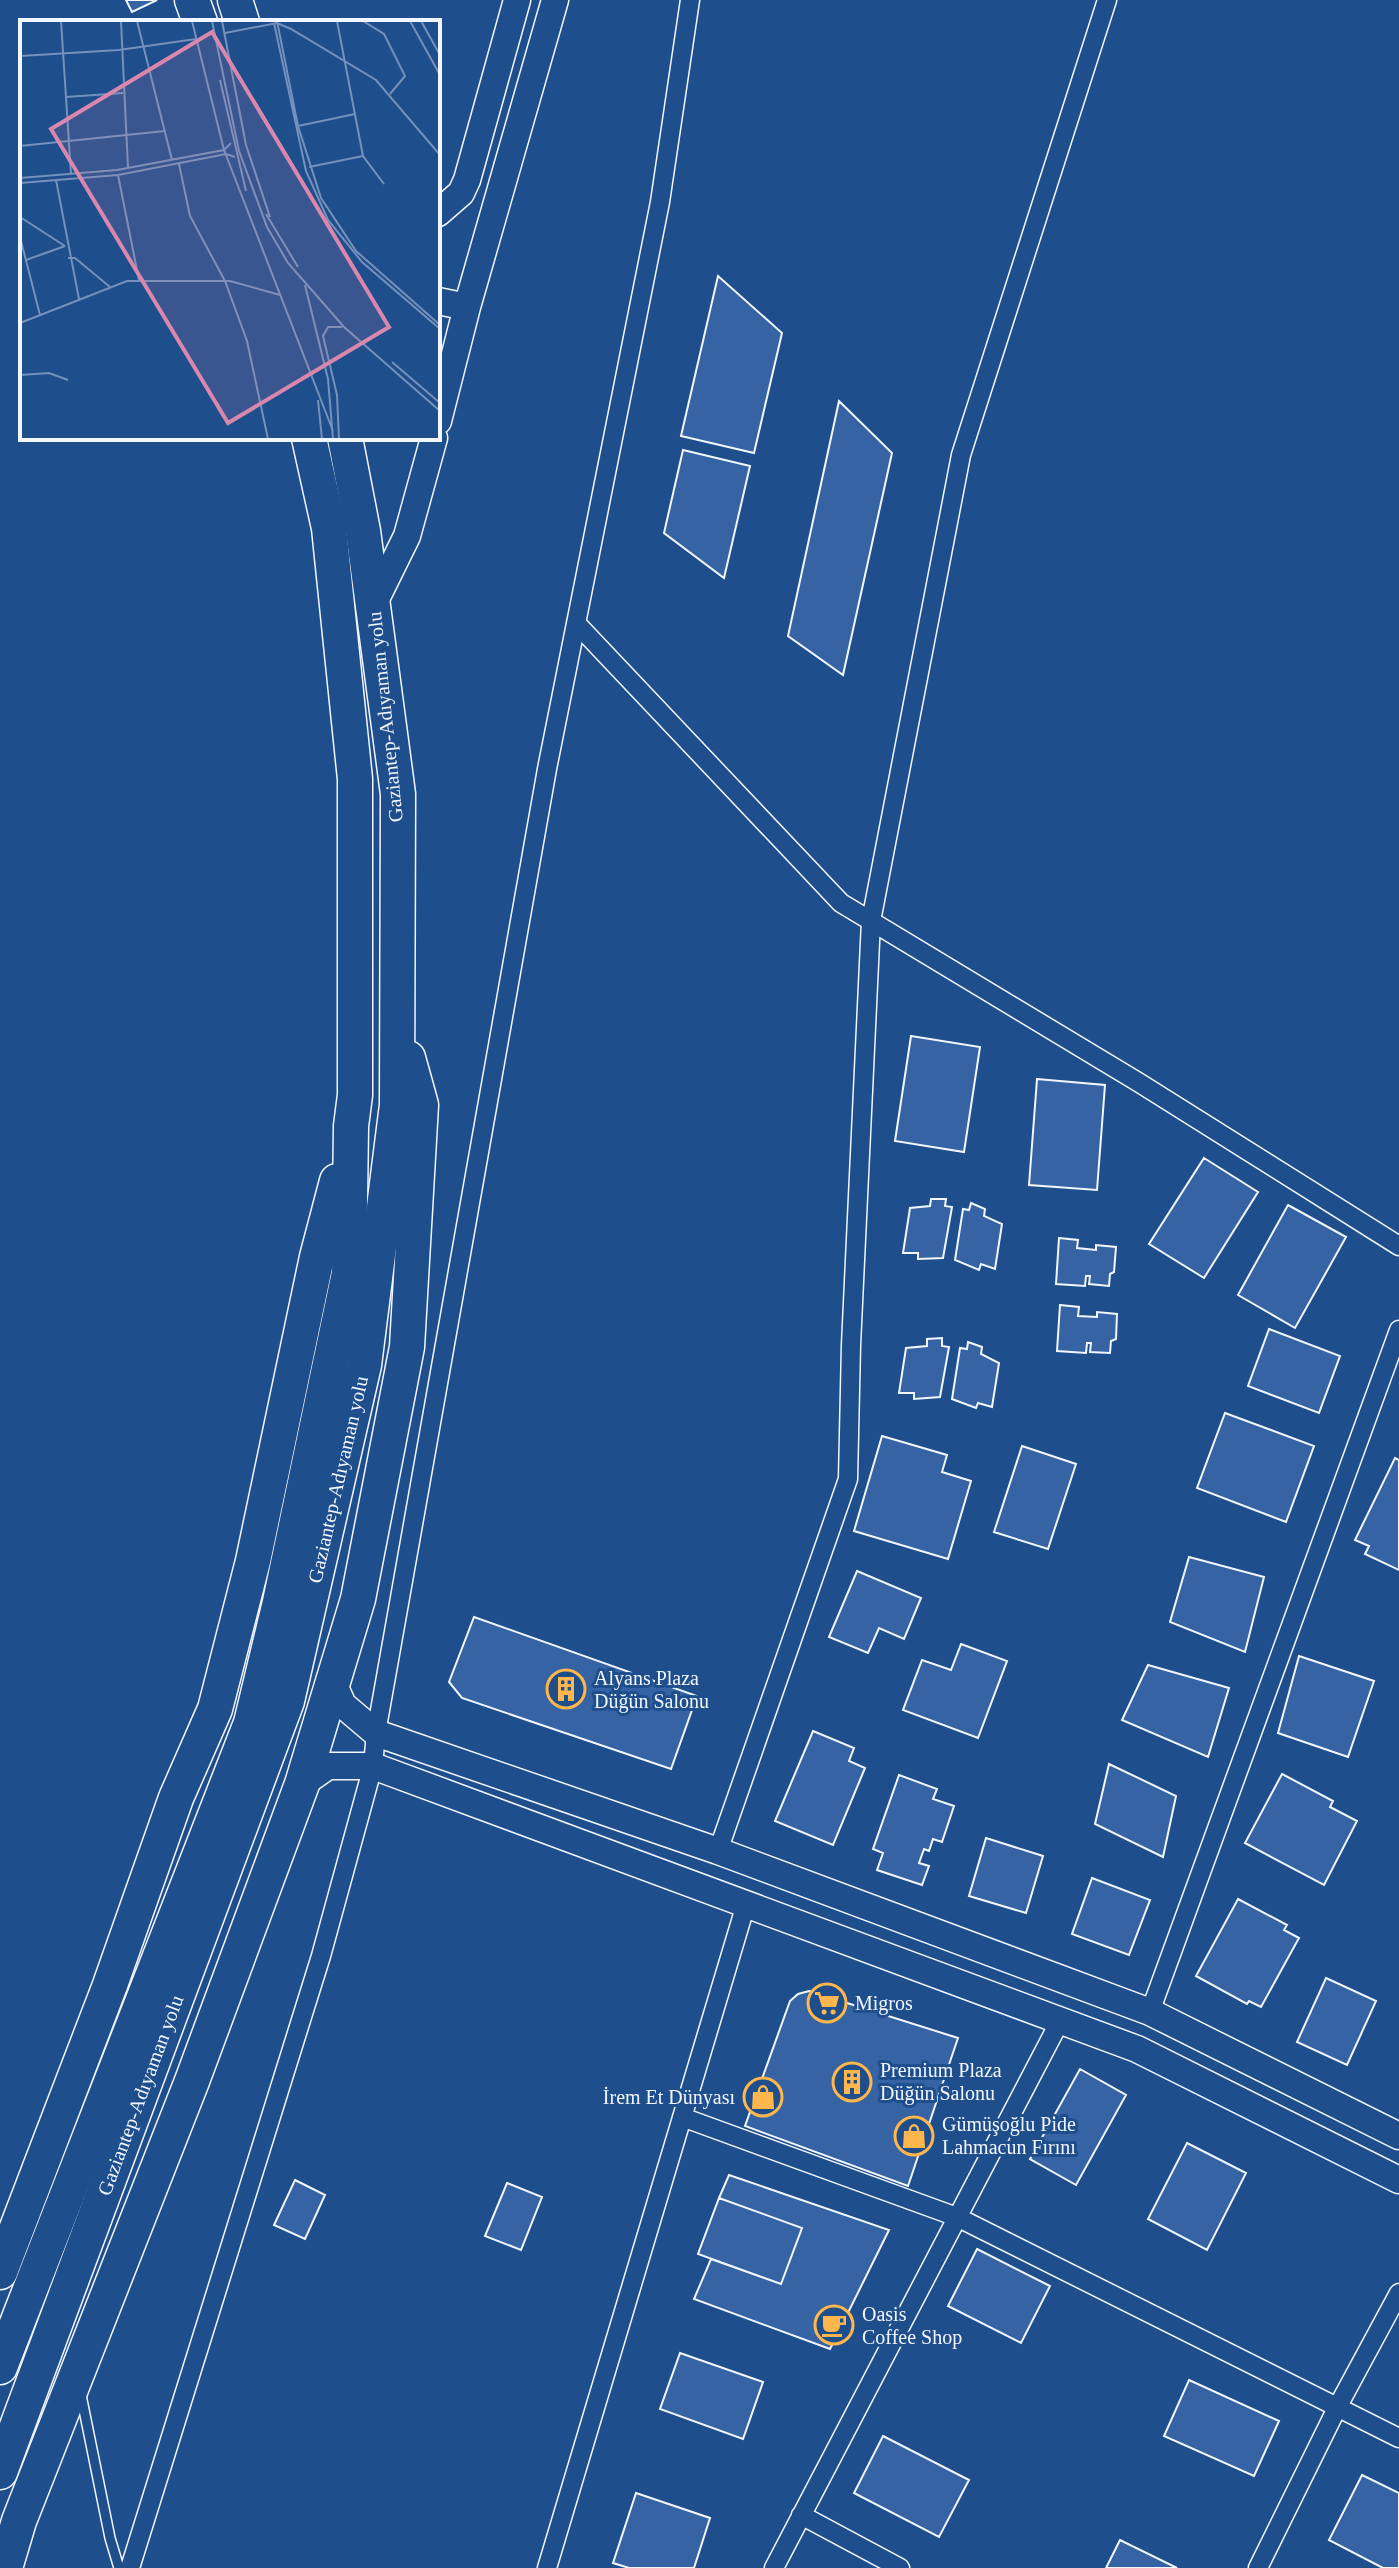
<svg xmlns="http://www.w3.org/2000/svg" width="1399" height="2568" viewBox="0 0 1399 2568" font-family="Georgia,serif">
<style>
.building{fill:#3563a3;stroke:#f2f6ff;stroke-width:2}
.lines{fill:none;stroke-linecap:round;stroke-linejoin:round}
.lane-casing{stroke:#f2f6ff;stroke-width:12}
.street-casing{stroke:#f2f6ff;stroke-width:21}
.secondary-casing{stroke:#f2f6ff;stroke-width:29}
.highway-casing{stroke:#f2f6ff;stroke-width:37}
.lane{stroke:#1f4e8c;stroke-width:9}
.street{stroke:#1f4e8c;stroke-width:18}
.secondary{stroke:#1f4e8c;stroke-width:26}
.highway{stroke:#1f4e8c;stroke-width:34}
.labels{text-anchor:middle;stroke-width:6;stroke-linejoin:round;paint-order:stroke}
.street-label{font-size:20px;fill:#f2f6ff;stroke:#1f4e8c}
.poi-label{font-size:20px;fill:#f2f6ff;stroke:#1f4e8c;text-anchor:start}
.inset-road{fill:none;stroke:#7391ba;stroke-width:2}
.view{fill:#da87ad;fill-opacity:0.15;stroke:#da87ad;stroke-width:4}
.inset-edge{fill:none;stroke:#f2f6ff;stroke-width:4}
</style>
<rect width="100%" height="100%" fill="#1f4e8c"/>
<path class="building" d="M126,0h31l-25,12z
M718,276l64,57 -28,120 -73,-17z
M839,401l53,52 -49,222 -55,-39z
M683,450l67,16 -26,112 -60,-45z
M911,1036l69,11 -16,105 -69,-11z
M1037,1079l68,6 -8,105 -68,-5z
M1204,1158l54,34 -54,86 -55,-34z
M931,1199h15l-1,7 7,1 -9,51 -25,1v-6h-15l7,-45 20,-2z
M971,1203l14,6 -1,7 18,8 -7,45 -14,-5 -2,6 -24,-10 8,-51 6,1z
M1288,1205l58,32 -51,91 -57,-33z
M1059,1238l19,2 -1,8 19,2v-5l20,2 -2,25 -4,2 -1,12 -20,-2 1,-8h-4l-1,10 -29,-2z
M1060,1305l19,2 -1,9 19,1v-5l20,2 -1,25 -5,2 -1,12 -20,-1 1,-9h-4l-1,10 -29,-2z
M1269,1329l71,27 -21,57 -71,-27z
M942,1338v8l7,1 -9,50 -26,2v-6h-15l7,-45 21,-2v-7z
M968,1342l14,5 -1,7 18,9 -7,44 -14,-4 -2,5 -24,-9 8,-51 7,1z
M1225,1413l89,33 -28,76 -89,-34z
M882,1436l65,19 -5,17 29,9 -23,78 -94,-28z
M1022,1446l54,18 -28,85 -54,-17z
M1395,1458l4,2v110l-34,-16 4,-8 -14,-6z
M1189,1557l75,20 -19,75 -75,-30z
M857,1571l64,27 -17,41 -25,-11 -11,25 -39,-16z
M474,1617l223,79 -26,73 -209,-71 -13,-16z
M961,1644l46,17 -29,77 -75,-28 19,-50 29,10z
M1299,1656l75,25 -26,76 -70,-24z
M1148,1665l81,23 -21,69 -86,-37z
M813,1731l41,17 -5,13 16,7 -32,77 -58,-24z
M1109,1764l67,32 -13,61 -68,-33z
M1282,1774l51,27 -3,6 27,14 -33,64 -79,-42z
M899,1775l38,14 -4,10 21,7 -12,36 -9,-3 -4,12 -5,-2 -5,14 10,3 -7,19 -45,-15 6,-17 -10,-4z
M986,1838l57,18 -17,57 -57,-17z
M1092,1878l58,22 -21,55 -57,-21z
M1238,1899l49,26 -3,5 15,8 -38,69 -12,-6 -2,3 -51,-28z
M1326,1978l50,23 -29,64 -50,-23z
M809,1991l149,47 -50,148 -163,-60 45,-125 8,-7z
M1080,2069l46,26 -50,90 -46,-26z
M1187,2143l59,30 -39,77 -59,-31z
M729,2175l160,55 -59,119 -136,-50 17,-40 70,25 21,-56 -83,-30z
M295,2180l30,15 -20,44 -31,-14z
M507,2183l35,14 -21,53 -36,-14z
M719,2198l83,30 -21,56 -83,-30z
M977,2249l73,37 -29,57 -73,-37z
M680,2353l83,29 -20,57 -83,-30z
M1189,2380l90,41 -25,55 -90,-40z
M883,2436l86,44 -30,57 -85,-44z
M1362,2475l37,18v75h-16l-54,-28z
M636,2493l74,25 -16,50h-65l-16,-5z
M1120,2540l57,28h-71z"/>
<g class="lines">
<g class="lane-casing">
<path id="lane" d="M81,2395l29,143 9,30"/>
</g>
<g class="street-casing">
<path id="street" d="M576,623l265,280 297,179 261,164
M718,1851l130,-372 3,-134 20,-424 90,-466 146,-455
M1150,2012l249,-682
M682,2117l275,100 442,221
M801,2515l99,53
M130,2568l191,-612 52,-190 3,-33 171,-964 113,-567 30,-202
M547,2568l199,-664
M774,2568l286,-547
M1258,2568l80,-162 61,-113"/>
</g>
<g class="secondary-casing">
<path id="secondary" d="M438,213l23,-20 6,-13 50,-180
M438,301l29,6
M438,421l29,-114 88,-307
M373,605l34,-69 27,-98
M333,1683l10,22 33,28 342,118 432,161 249,124
M302,1784l26,-18h45l764,283 262,131"/>
</g>
<g class="highway-casing">
<g id="highway">
<path d="M192,0l8,22"/>
<path d="M235,0l7,22"/>
<path d="M0,2272l110,-287 66,-187 39,-89 38,-148 64,-304 20,-76"/>
<path d="M0,2367l251,-644 29,-121 69,-329 2,-147 4,-31v-316l-26,-251 -20,-90"/>
<path id="s1" d="M0,2472l287,-771 77,-336 33,-260 1,-311 -35,-263 -18,-93"/>
<path d="M5,2568l14,-47 173,-440 110,-297 56,-185 49,-252 14,-242 -13,-47"/>
</g>
</g>
<use href="#lane" class="lane"/>
<use href="#street" class="street"/>
<use href="#secondary" class="secondary"/>
<use href="#highway" class="highway"/>
</g>
<defs>
<g id="building-ring" transform="scale(2)"><circle r="9.5" fill="#1f4e8c" stroke="#ffb74d" stroke-width="1.5"/><path d="M-4-6H4V6H1V3H-1V6H-4ZM-2.5-4.3h1.7v1.8h-1.7ZM.8-4.3h1.7v1.8H.8ZM-2.5-1h1.7V.8h-1.7ZM.8-1h1.7V.8H.8Z" fill="#ffb74d"/></g>
<g id="supermarket-ring" transform="scale(2)"><circle r="9.5" fill="#1f4e8c" stroke="#ffb74d" stroke-width="1.5"/><path d="M-6-5.5h2.5l.6 2H6L4.5 2H-2.5L-4.4-4H-6ZM-1.5 3.2a1.3 1.3 0 1 0 .1 0ZM3 3.2a1.3 1.3 0 1 0 .1 0Z" fill="#ffb74d"/></g>
<g id="shop-ring" transform="scale(2)"><circle r="9.5" fill="#1f4e8c" stroke="#ffb74d" stroke-width="1.5"/><path d="M-5-2.5h2.3a2.7 3.5 0 0 1 5.4 0H5L5.5 6h-11ZM-1.5-2.5h3a1.5 2.3 0 0 0-3 0Z" fill="#ffb74d"/></g>
<g id="cafe-ring" transform="scale(2)"><circle r="9.5" fill="#1f4e8c" stroke="#ffb74d" stroke-width="1.5"/><path d="M-5.5-4.5H6V0H3Q3 3.5 0 3.5H-2.5Q-5.5 3.5-5.5 0ZM3-3.2v2h1.7v-2ZM-6 4.5H4V6H-6Z" fill="#ffb74d"/></g>
</defs>
<g fill-rule="evenodd">
<use href="#building-ring" x="566" y="1689"/>
<use href="#supermarket-ring" x="827" y="2003"/>
<use href="#building-ring" x="852" y="2082"/>
<use href="#shop-ring" x="763" y="2097"/>
<use href="#shop-ring" x="914" y="2136"/>
<use href="#cafe-ring" x="834" y="2325"/>
</g>
<g class="labels">
<g class="street-label">
<text transform="translate(385 717) rotate(-96)" y="7">Gaziantep-Adıyaman yolu</text>
<text dy="7" stroke="none"><textPath href="#s1" startOffset="1050">Gaziantep-Adıyaman yolu</textPath></text>
<text dy="7" stroke="none"><textPath href="#s1" startOffset="402">Gaziantep-Adıyaman yolu</textPath></text>
</g>
<g class="poi-label">
<text x="594" y="1685">Alyans Plaza<tspan x="594" dy="23">Düğün Salonu</tspan></text>
<text x="855" y="2010">Migros</text>
<text x="880" y="2077">Premium Plaza<tspan x="880" dy="23">Düğün Salonu</tspan></text>
<text x="735" y="2104" text-anchor="end">İrem Et Dünyası</text>
<text x="942" y="2131">Gümüşoğlu Pide<tspan x="942" dy="23">Lahmacun Fırını</tspan></text>
<text x="862" y="2321">Oasis<tspan x="862" dy="23">Coffee Shop</tspan></text>
</g>
</g>
<g transform="translate(20 20)">
<rect width="420" height="420" fill="#1f4e8c"/>
<path class="inset-road" d="M41,1l10,153M101,1l7,147M117,1l35,139M172,1l32,129 109,281M192,1l27,130 28,76 21,36 56,64 96,84M202,1l24,124 24,72M257,1l21,105 23,72 35,53 84,74M317,1l26,135 21,28M343,1l21,13 21,42 -15,18M390,1l30,54M401,1l19,34M254,3l32,148 22,49 34,42 78,67M205,13l52,-10 14,6 85,51 64,75M0,36l99,-6 77,-11M200,60l26,111M46,77l57,-4M278,106l57,-12M0,126l145,-15M159,144l11,52 35,65 22,60 21,98M289,147l54,-11M98,155l21,105M0,158l97,-8 107,-20 7,-7M36,160l23,119M0,163l98,-8 108,-21 9,3M246,194l32,53M0,197l45,29M0,217l20,78M48,238h7l35,29M6,240l39,-14M285,265l23,94 5,60M0,303l107,-42h103l50,14M372,342l48,41M0,355l29,-2 19,7M298,380l4,39M319,419l-2,-44 -14,-59 5,-9h14"/>
<path class="view" d="M192,12l177,295 -161,96 -177,-294z"/>
<rect width="420" height="420" class="inset-edge"/>
</g>
</svg>
